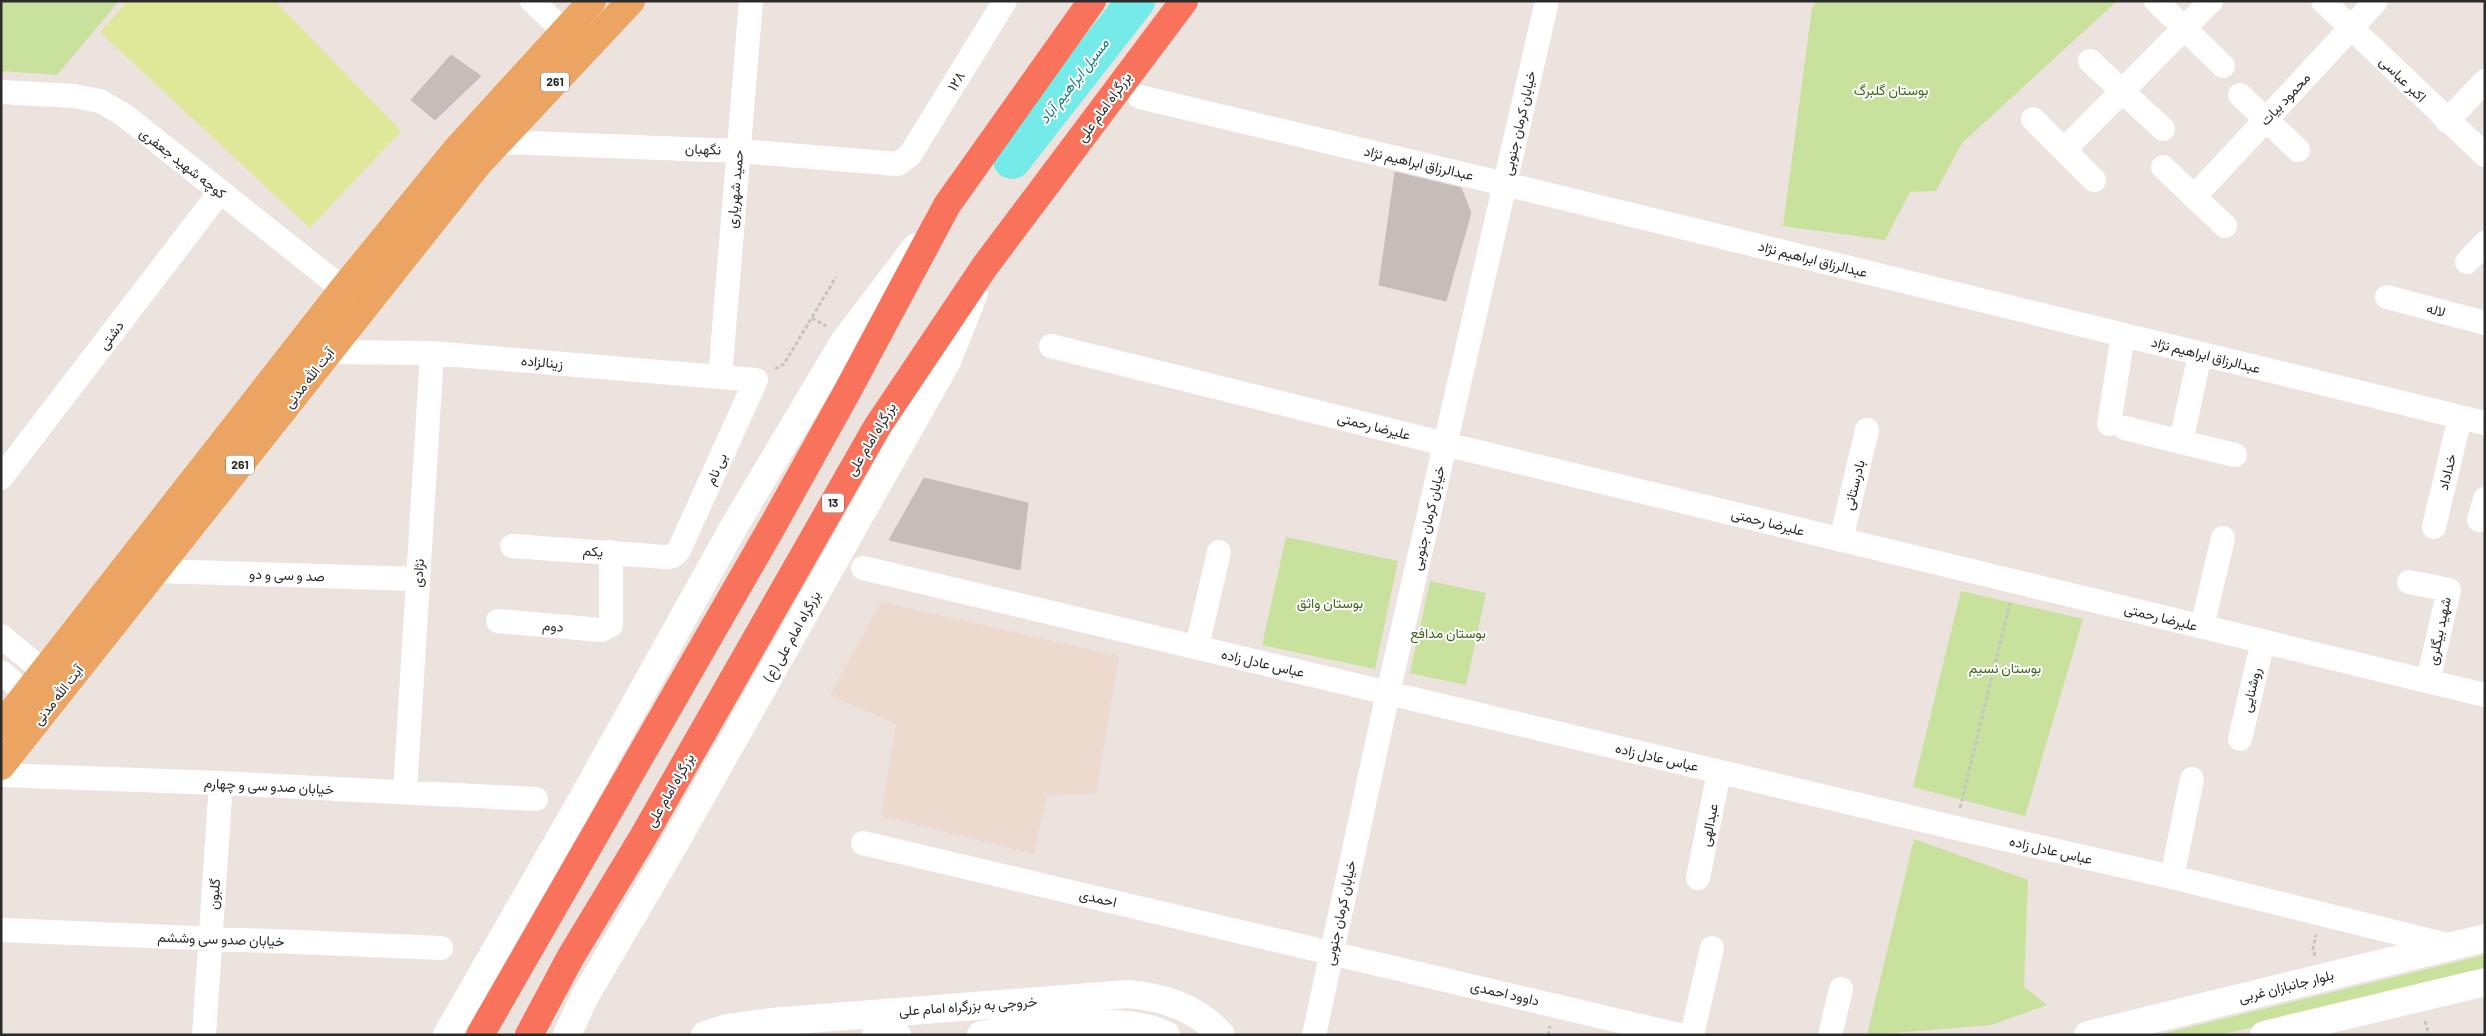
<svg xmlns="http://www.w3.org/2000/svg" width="2486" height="1036" viewBox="0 0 2486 1036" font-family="Barlow,Vazirmatn,sans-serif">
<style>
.education{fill:#eddace}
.green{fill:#c8e19c}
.pitch{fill:#dee898}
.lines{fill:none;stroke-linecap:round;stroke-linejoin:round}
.river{stroke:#74ebe8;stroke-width:38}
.building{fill:#c5bdb9;stroke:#c8bdb7}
.path{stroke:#c4c4c4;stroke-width:3;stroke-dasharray:4 2.5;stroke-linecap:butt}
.street{stroke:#fff;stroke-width:24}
.secondary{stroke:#fff;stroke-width:28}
.primary{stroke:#eca462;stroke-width:28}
.highway{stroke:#f9725c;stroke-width:28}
.labels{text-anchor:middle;stroke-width:4;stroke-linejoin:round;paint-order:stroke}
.shield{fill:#fff;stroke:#6b6b6b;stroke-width:1}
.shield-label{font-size:12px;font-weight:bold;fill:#2b2b2b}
.street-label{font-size:14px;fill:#2b2b2b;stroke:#fff}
.park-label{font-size:14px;fill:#42661c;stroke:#fff}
.water-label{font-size:15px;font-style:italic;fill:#117f84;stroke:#fff}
</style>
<rect width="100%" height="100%" fill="#ece2de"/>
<path class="education" d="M881,602l238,54 -23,138 -49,1 -13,59 -153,-38 15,-92 -66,-29z"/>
<path class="green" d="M1,1h118l-62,74 -56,-4z
M1817,1h300l-155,142 -26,48 -26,1 -25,48 -102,-14 29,-218z
M1286,537l112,24 -23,108 -113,-24z
M1430,581l56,12 -20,92 -56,-12z
M1961,591l122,28 -58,197 -112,-29z
M1914,839l114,41 -4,107 23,18 -56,20 -124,10z
M2485,955v15l-265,65h-63z"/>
<path class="pitch" d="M128,1h147l126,130 -91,97 -210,-196z"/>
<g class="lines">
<path class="river" d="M1012,160l124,-159"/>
</g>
<path class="building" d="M451,55l30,21 -46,44 -24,-20z
M1395,172l66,16 10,25 -25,88 -67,-16z
M924,478l104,25 -8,67 -131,-30z"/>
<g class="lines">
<path class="path" d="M812,318l14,8
M775,369l9,-5 52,-87
M1960,808l50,-205
M2315,956l-2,-7 3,-14
M2425,1021l4,14
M1548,1035l2,-9"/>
<path class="street" d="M532,1l32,30
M2156,1l67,65
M2323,1l162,154
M2090,61l73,68
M1,92l73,4 26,5 24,14 219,174
M2240,95l58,55
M1140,97l365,87 980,239
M2033,119l61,61
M2447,121l38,-40
M499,142l240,9 159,13 12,-9 95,-154
M2064,150l147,-149
M2163,167l62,59
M2194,197l182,-196
M2467,262l18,-19
M2387,297l98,26
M1051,346l394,98 1040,251
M329,352l103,1 324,27 -77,170 -6,6 -7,1 -154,-11
M2200,354l-19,88 54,13
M720,377l31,-376
M2109,424l14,-89
M2125,428l56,14
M1,478l219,-286
M2479,520l6,-21
M2434,527l26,-110
M1841,540l26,-110
M863,568l1093,260 216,49 279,69
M156,571l262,8
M2409,582l40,8 -21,91
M498,621l103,9 10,-5v-73
M2202,627l21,-89
M1,636l57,47
M1197,647l22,-95
M1,672l39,33
M2240,739l23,-98
M1,775l220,8 315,16
M405,792l27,-439
M863,843l816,192
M2172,877l20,-98
M1698,878l21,-106
M1,930l440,18
M204,1035l17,-252
M1314,1035l74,-342 159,-692
M1692,1035l20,-87
M1830,1035l11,-46"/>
<path class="secondary" d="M447,1035l132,-230 157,-282 108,-181 72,-95
M567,1035l17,-37 87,-148 276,-489 27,-68
M705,1035l22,-7 43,-6 358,-28c35,3 69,14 93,41
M876,1035h21
M981,1035c46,-8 144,-21 185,0
M2088,1035l397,-97
M2264,1035l221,-53"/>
<path class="primary" d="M1,726l342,-437 112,-138 137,-150
M1,766l477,-602 153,-163"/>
<path class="highway" d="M480,1035l293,-510 74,-133 100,-187 145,-204
M529,1035l41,-77 73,-121 234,-410 108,-161 199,-265"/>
</g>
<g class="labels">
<g class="shield">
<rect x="541" y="72.5" width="28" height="19" rx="4"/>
<rect x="226" y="455.5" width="28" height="19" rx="4"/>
<rect x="822" y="493.5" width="22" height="19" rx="4"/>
</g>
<g class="shield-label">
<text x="555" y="86">261</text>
<text x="240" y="469">261</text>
<text x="833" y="507">13</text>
</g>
<g class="street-label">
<text transform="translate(2403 79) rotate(44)" y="5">اکبر عباسی</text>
<text transform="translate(956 81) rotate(-58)" y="5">۱۲۸</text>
<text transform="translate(2285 99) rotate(-47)" y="5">محمود بیات</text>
<text transform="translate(1104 107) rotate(-54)" y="5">بزرگراه امام علی</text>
<text transform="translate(1519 123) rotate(-77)" y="5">خیابان کرمان جنوبی</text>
<text transform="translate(703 149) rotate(2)" y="5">نگهبان</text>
<text transform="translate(183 163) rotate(38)" y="5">کوچه شهید جعفری</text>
<text transform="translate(1419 163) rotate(13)" y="5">عبدالرزاق ابراهیم نژاد</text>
<text transform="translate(735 189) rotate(-85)" y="5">حمید شهریاری</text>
<text transform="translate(1813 259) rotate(14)" y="5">عبدالرزاق ابراهیم نژاد</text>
<text transform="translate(2436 310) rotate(15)" y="5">لاله</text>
<text transform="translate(111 335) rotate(-53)" y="5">دشتی</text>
<text transform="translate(2206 355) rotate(14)" y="5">عبدالرزاق ابراهیم نژاد</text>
<text transform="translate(542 362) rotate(5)" y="5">زینالزاده</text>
<text transform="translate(309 378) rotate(-52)" y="5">آیت الله مدنی</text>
<text transform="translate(1374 426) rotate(14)" y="5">علیرضا رحمتی</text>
<text transform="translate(871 439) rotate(-59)" y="5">بزرگراه امام علی</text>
<text transform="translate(716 469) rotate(-66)" y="5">بی نام</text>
<text transform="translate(2447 472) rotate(-76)" y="5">خداداد</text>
<text transform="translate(1854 485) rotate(-76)" y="5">بادرستانی</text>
<text transform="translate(1428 518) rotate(-77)" y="5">خیابان کرمان جنوبی</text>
<text transform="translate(1768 522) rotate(14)" y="5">علیرضا رحمتی</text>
<text transform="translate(593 551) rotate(4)" y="5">یکم</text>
<text transform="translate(418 573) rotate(-86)" y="5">نژادی</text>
<text transform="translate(287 575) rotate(2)" y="5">صد و سی و دو</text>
<text transform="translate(2161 617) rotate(14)" y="5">علیرضا رحمتی</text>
<text transform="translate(553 626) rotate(5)" y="5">دوم</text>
<text transform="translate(2439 631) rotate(-78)" y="5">شهید بیگلری</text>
<text transform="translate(792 636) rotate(-61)" y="5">بزرگراه امام علی (ع)</text>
<text transform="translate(1263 663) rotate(13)" y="5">عباس عادل زاده</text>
<text transform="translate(2251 690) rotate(-77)" y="5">روشنایی</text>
<text transform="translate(58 695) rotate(-52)" y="5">آیت الله مدنی</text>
<text transform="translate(1657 757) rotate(13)" y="5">عباس عادل زاده</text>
<text transform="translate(269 786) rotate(3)" y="5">خیابان صدو سی و چهارم</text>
<text transform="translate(670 790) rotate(-60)" y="5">بزرگراه امام علی</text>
<text transform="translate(1709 825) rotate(-79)" y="5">عبدالهی</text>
<text transform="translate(2051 850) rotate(13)" y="5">عباس عادل زاده</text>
<text transform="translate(214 894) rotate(-86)" y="5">گلبون</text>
<text transform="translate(1098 898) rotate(13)" y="5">احمدی</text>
<text transform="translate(1340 913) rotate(-78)" y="5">خیابان کرمان جنوبی</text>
<text transform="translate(221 939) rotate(2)" y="5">خیابان صدو سی وششم</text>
<text transform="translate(2286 986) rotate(-14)" y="5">بلوار جانبازان غربی</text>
<text transform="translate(1505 993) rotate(13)" y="5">داوود احمدی</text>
<text transform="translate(968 1006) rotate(-4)" y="5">خروجی به بزرگراه امام علی</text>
</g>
<g class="park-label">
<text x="1891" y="95">بوستان گلبرگ</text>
<text x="1330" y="608">بوستان واثق</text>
<text x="1448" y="638">بوستان مدافع</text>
<text x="2005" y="673">بوستان نسیم</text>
</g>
<g class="water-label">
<text transform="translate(1074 81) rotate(-52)" y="5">مسیل ابراهیم آباد</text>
</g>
</g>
<rect width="2486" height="1036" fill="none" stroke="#2b2b2b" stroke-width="5"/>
</svg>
